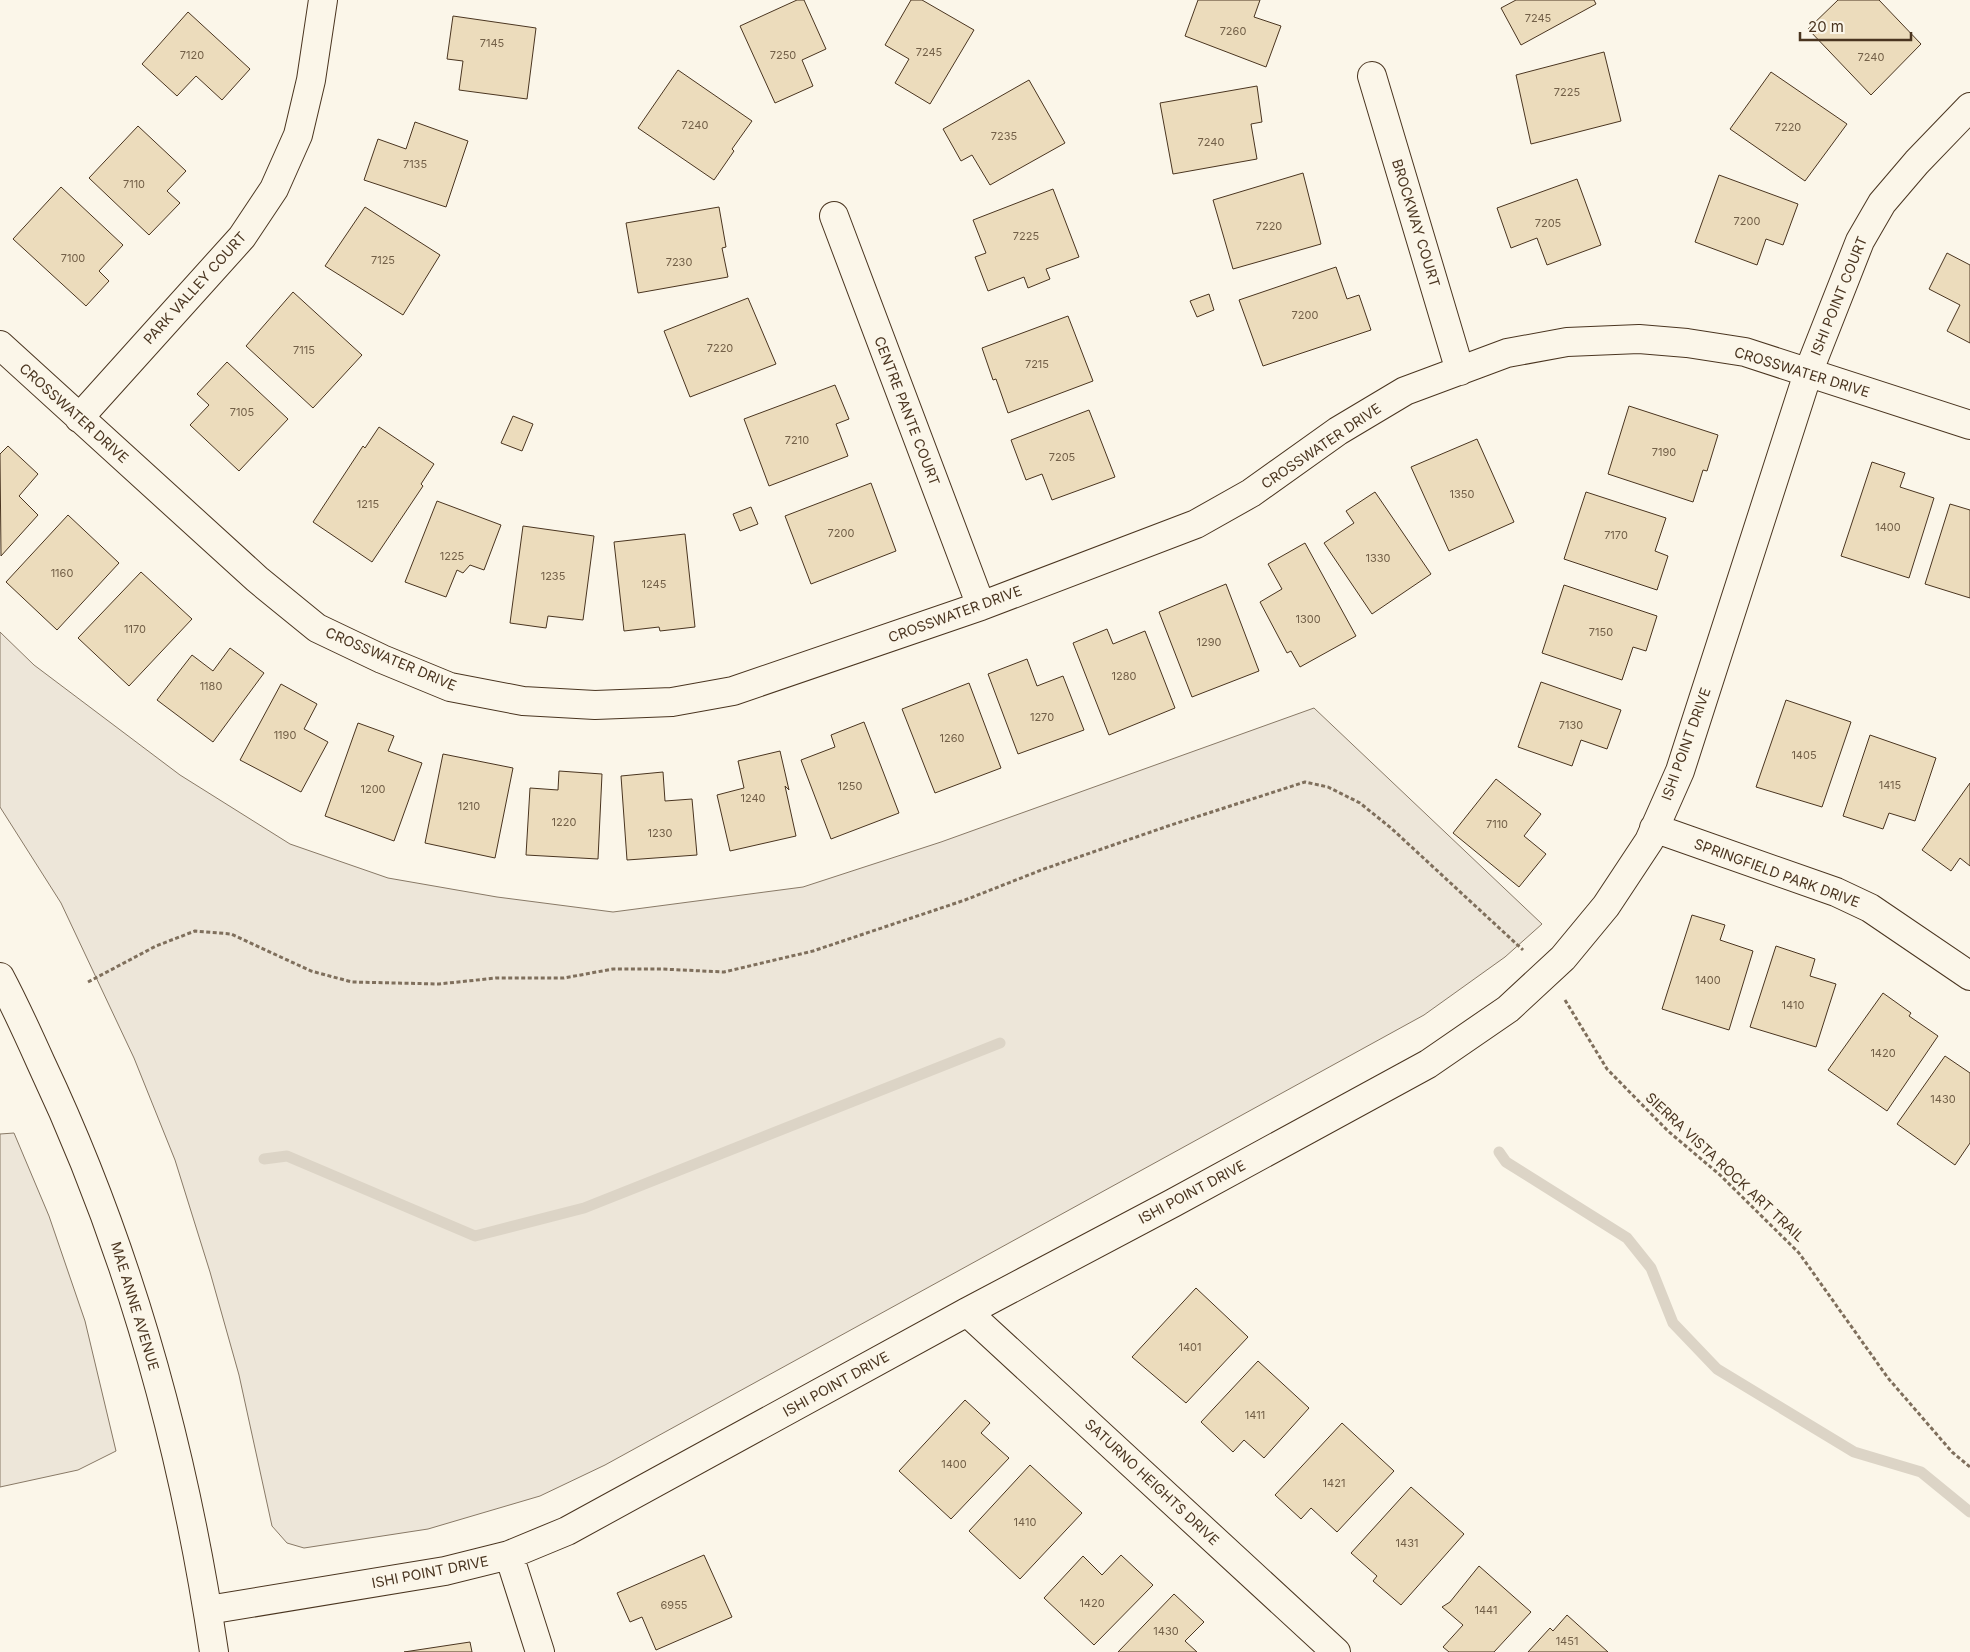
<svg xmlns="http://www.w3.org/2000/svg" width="1970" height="1652" viewBox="0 0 1970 1652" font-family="Inter,sans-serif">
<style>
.green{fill:#ede6d9;stroke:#887966}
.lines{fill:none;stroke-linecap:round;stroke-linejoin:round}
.stream{stroke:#dcd4c6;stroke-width:11}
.building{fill:#ecdcbc;stroke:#4a3520}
.minor-casing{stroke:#4a3520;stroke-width:30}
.secondary-casing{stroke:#4a3520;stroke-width:30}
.path{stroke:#7f6f5c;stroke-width:3;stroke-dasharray:4 2.5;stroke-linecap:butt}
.minor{stroke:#fbf6e9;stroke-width:28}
.secondary{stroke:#fbf6e9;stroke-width:28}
.labels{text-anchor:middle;stroke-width:4;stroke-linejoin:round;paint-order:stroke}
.number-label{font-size:11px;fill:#725f47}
.street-label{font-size:14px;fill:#4a3520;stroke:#fbf6e9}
</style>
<rect width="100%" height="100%" fill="#fbf6e9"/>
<path class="green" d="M0,632l34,33 146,110 110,69 98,34 109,19 116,15 190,-25 138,-45 373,-134 228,216 -37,33 -81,58 -819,450 -65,31 -112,33 -124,19 -17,-5 -15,-17 -33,-151 -29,-103 -35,-112 -41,-102 -73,-155 -61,-96z
M14,1133l35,83 36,105 31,130 -38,19 -78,17v-353z"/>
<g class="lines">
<path class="stream" d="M1499,1152l7,10 121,76 24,30 22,55 44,46 137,83 67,20 49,40
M264,1159l23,-3 188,80 109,-28 416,-165"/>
</g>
<path class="building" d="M797,0h7l22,49 -24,11 11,26 -38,17 -35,-77z
M911,0h11l52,30 -44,74 -35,-21 14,-24 -24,-14z
M1198,0h62l-6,17 27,9 -15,41 -81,-31z
M1516,0h78l2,4 -75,41 -20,-37z
M1838,0h41l42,44 -50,51 -63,-66z
M188,12l62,57 -28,31 -26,-24 -19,20 -35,-32z
M453,16l83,12 -9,71 -68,-9 4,-29 -16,-2z
M1604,52l17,69 -90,23 -15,-69z
M678,70l74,51 -20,28 2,2 -20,29 -76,-52z
M1771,72l76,52 -42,57 -75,-52z
M1029,80l36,63 -75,42 -18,-30 -11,6 -18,-32z
M1257,86l5,36 -11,2 6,35 -84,15 -13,-71z
M415,122l53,19 -22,66 -82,-27 14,-41 28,10z
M138,126l48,45 -19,20 13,12 -31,32 -60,-57z
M1303,173l18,71 -88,25 -20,-69z
M1719,175l79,29 -15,41 -17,-6 -9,26 -62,-23z
M1577,179l24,66 -54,20 -10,-27 -26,10 -14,-40z
M61,187l62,58 -24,26 10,10 -23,25 -73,-67z
M1053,189l26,68 -33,12 4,10 -22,9 -4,-11 -36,14 -13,-34 11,-4 -13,-33z
M365,207l75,48 -37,60 -78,-49z
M719,207l7,40 -4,1 6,29 -90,16 -12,-70z
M1947,253l23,12v78l-23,-12 13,-26 -31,-16z
M1336,267l11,32 12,-4 12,35 -108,36 -24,-66z
M293,292l69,63 -49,53 -67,-62z
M1209,294l5,16 -17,7 -7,-16z
M748,298l28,66 -86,33 -26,-66z
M1068,316l25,65 -85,32 -12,-34 -3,1 -11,-32z
M227,362l61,57 -49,52 -49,-46 19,-20 -12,-11z
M835,385l14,34 -13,5 12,32 -79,30 -25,-67z
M1629,406l89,29 -11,36 -4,-1 -10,32 -85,-28z
M1089,410l26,67 -63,23 -10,-26 -16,6 -15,-40z
M513,416l20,8 -11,27 -21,-8z
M379,427l55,37 -13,20 2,2 -51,76 -59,-40 50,-76 2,2z
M1477,439l37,83 -65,29 -38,-84z
M8,446l30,28 -19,22 19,19 -37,41 -1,-102z
M1872,462l33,11 -5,14 34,11 -25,80 -68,-22z
M871,483l25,68 -85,33 -26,-68z
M1375,492l56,82 -59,40 -48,-71 30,-20 -8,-12z
M1586,492l80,26 -11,33 13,5 -11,34 -93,-31z
M437,501l64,24 -17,45 -14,-5 -7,8 -6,-3 -11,27 -41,-15z
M1950,504l20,6v88l-45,-14z
M751,507l7,17 -18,7 -7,-17z
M68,515l51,48 -62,67 -51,-48z
M523,526l71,10 -11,84 -35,-4 -2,12 -36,-5z
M685,534l10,93 -35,4 -1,-4 -35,4 -10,-89z
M1305,543l51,93 -56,31 -9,-16 -4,2 -27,-51 22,-13 -14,-25z
M141,572l51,47 -63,67 -51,-48z
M1226,584l33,87 -67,26 -33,-85z
M1564,585l93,31 -11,35 -13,-4 -11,33 -80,-27z
M1107,629l6,15 32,-13 30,77 -66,27 -36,-92z
M230,648l34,25 -51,69 -56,-42 35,-45 21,16z
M1027,659l10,27 26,-10 21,54 -66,24 -30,-80z
M1541,682l80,28 -14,39 -26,-9 -9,26 -54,-19z
M969,683l32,85 -66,25 -33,-84z
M281,684l36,20 -13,25 24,13 -27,50 -61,-32z
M1786,700l65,22 -29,85 -66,-20z
M864,722l35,91 -68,26 -30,-79 34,-13 -4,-12z
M358,723l36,13 -6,15 34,12 -28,78 -69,-25z
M1870,735l66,23 -21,63 -26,-8 -6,16 -40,-13z
M780,751l9,39 -4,-4 11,50 -66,15 -13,-56 27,-7 -6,-27z
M443,754l70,14 -18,90 -70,-15z
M559,771l43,3 -4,85 -72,-4 4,-67 28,2z
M663,772l2,29 27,-2 5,56 -70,5 -6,-84z
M1496,779l45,35 -17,22 22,18 -27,33 -66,-54z
M1970,783v83l-10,-8 -9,13 -29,-21z
M1692,915l33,10 -5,15 33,11 -24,79 -67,-21z
M1776,946l39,13 -5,17 26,8 -20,63 -66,-20z
M1883,993l28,20 -2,3 29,20 -51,75 -59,-41z
M1945,1056l25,17v70l-15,22 -58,-41z
M1196,1288l52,49 -62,66 -54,-46z
M1258,1361l51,47 -45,50 -20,-18 -11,12 -32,-30z
M965,1400l25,23 -9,10 28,25 -58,61 -52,-48z
M1342,1423l52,48 -57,61 -26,-24 -10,11 -26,-24z
M1030,1465l52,48 -62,66 -51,-48z
M1411,1487l53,47 -63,71 -28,-24 4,-5 -26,-23z
M704,1555l28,62 -76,33 -14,-33 -12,5 -13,-29z
M1121,1555l32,30 -59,60 -50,-47 39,-42 19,19z
M1479,1566l52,46 -37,40h-45l-6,-5 20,-22 -21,-18 8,-5z
M1174,1594l30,28 -19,19 12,11h-79z
M1567,1615l41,37h-80l22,-24 3,3z
M470,1642l2,10h-68z"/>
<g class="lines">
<g class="minor-casing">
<path id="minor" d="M1372,76l88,295
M834,216l147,390
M0,345l257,234 60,49 65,31 68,28 73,14 72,4 77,-3 61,-11 248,-85 215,-82 55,-31 87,-62 67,-40 102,-38 60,-11 72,-3 48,4 58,9 225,73
M79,418l163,-181 32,-48 24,-54 13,-55 12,-80
M1654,828l182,64 34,16 100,68
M967,1312l369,340
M509,1555l31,97
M208,1610l237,-39 64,-16 58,-24 400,-219 206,-109 255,-139 80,-55 55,-51 43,-52 43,-65 31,-70 128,-398 52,-132 22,-38 35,-41 53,-55"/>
</g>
<g class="secondary-casing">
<path id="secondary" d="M0,977c15,28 28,57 41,86 88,186 143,386 173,589"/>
</g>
<path class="path" d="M88,982l68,-36 39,-15 36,3 80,37 41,11 87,2 57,-6h68l49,-9h48l63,3 89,-21 152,-51 79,-31 124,-43 137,-44 23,5 32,16 31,25 132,122
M1565,1000l42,69 61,62 52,44 79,78 89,125 64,74 18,15"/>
<use href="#minor" class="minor"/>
<use href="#secondary" class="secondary"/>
</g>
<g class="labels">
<g class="number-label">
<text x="1538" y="22">7245</text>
<text x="1233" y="35">7260</text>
<text x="492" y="47">7145</text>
<text x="929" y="56">7245</text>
<text x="192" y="59">7120</text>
<text x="783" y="59">7250</text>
<text x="1871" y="61">7240</text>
<text x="1567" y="96">7225</text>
<text x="695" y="129">7240</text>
<text x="1788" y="131">7220</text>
<text x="1004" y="140">7235</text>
<text x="1211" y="146">7240</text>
<text x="415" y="168">7135</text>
<text x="134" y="188">7110</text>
<text x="1747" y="225">7200</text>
<text x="1548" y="227">7205</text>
<text x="1269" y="230">7220</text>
<text x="1026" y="240">7225</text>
<text x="73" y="262">7100</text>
<text x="383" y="264">7125</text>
<text x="679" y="266">7230</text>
<text x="1305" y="319">7200</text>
<text x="720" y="352">7220</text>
<text x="304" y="354">7115</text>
<text x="1037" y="368">7215</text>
<text x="242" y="416">7105</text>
<text x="797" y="444">7210</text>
<text x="1664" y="456">7190</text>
<text x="1062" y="461">7205</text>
<text x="1462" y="498">1350</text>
<text x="368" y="508">1215</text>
<text x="1888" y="531">1400</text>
<text x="841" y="537">7200</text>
<text x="1616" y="539">7170</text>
<text x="452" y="560">1225</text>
<text x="1378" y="562">1330</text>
<text x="62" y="577">1160</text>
<text x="553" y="580">1235</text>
<text x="654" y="588">1245</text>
<text x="1308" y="623">1300</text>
<text x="135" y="633">1170</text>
<text x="1601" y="636">7150</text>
<text x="1209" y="646">1290</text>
<text x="1124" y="680">1280</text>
<text x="211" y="690">1180</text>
<text x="1042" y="721">1270</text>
<text x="1571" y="729">7130</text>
<text x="285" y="739">1190</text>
<text x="952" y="742">1260</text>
<text x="1804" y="759">1405</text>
<text x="1890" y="789">1415</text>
<text x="850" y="790">1250</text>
<text x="373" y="793">1200</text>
<text x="753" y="802">1240</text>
<text x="469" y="810">1210</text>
<text x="564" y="826">1220</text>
<text x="1497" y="828">7110</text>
<text x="660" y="837">1230</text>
<text x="1708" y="984">1400</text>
<text x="1793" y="1009">1410</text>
<text x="1883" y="1057">1420</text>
<text x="1943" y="1103">1430</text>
<text x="1190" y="1351">1401</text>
<text x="1255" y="1419">1411</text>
<text x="954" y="1468">1400</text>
<text x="1334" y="1487">1421</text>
<text x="1025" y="1526">1410</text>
<text x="1407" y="1547">1431</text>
<text x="1092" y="1607">1420</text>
<text x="674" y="1609">6955</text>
<text x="1486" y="1614">1441</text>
<text x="1166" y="1635">1430</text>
<text x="1567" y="1645">1451</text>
</g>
<g class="street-label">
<text transform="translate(1416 223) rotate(73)" y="5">BROCKWAY COURT</text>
<text transform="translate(195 288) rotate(-48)" y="5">PARK VALLEY COURT</text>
<text transform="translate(1839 296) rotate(-68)" y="5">ISHI POINT COURT</text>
<text transform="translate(1802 372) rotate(17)" y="5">CROSSWATER DRIVE</text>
<text transform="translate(907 411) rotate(69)" y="5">CENTRE PANTE COURT</text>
<text transform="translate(74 413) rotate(42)" y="5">CROSSWATER DRIVE</text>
<text transform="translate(1321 446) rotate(-34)" y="5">CROSSWATER DRIVE</text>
<text transform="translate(955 614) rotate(-20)" y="5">CROSSWATER DRIVE</text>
<text transform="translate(391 659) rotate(23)" y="5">CROSSWATER DRIVE</text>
<text transform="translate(1686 744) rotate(-70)" y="5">ISHI POINT DRIVE</text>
<text transform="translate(1777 873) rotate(20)" y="5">SPRINGFIELD PARK DRIVE</text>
<text transform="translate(1725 1167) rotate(43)" y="5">SIERRA VISTA ROCK ART TRAIL</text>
<text transform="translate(1192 1192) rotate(-28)" y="5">ISHI POINT DRIVE</text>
<text transform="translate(135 1306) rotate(73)" y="5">MAE ANNE AVENUE</text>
<text transform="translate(836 1384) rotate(-29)" y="5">ISHI POINT DRIVE</text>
<text transform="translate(1152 1482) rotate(43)" y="5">SATURNO HEIGHTS DRIVE</text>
<text transform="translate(430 1572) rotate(-11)" y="5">ISHI POINT DRIVE</text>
</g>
</g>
<path d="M1800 32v8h111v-8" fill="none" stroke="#4a3520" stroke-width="2.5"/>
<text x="1808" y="32" font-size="15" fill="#4a3520" stroke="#fbf6e9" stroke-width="4" paint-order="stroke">20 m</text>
</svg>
